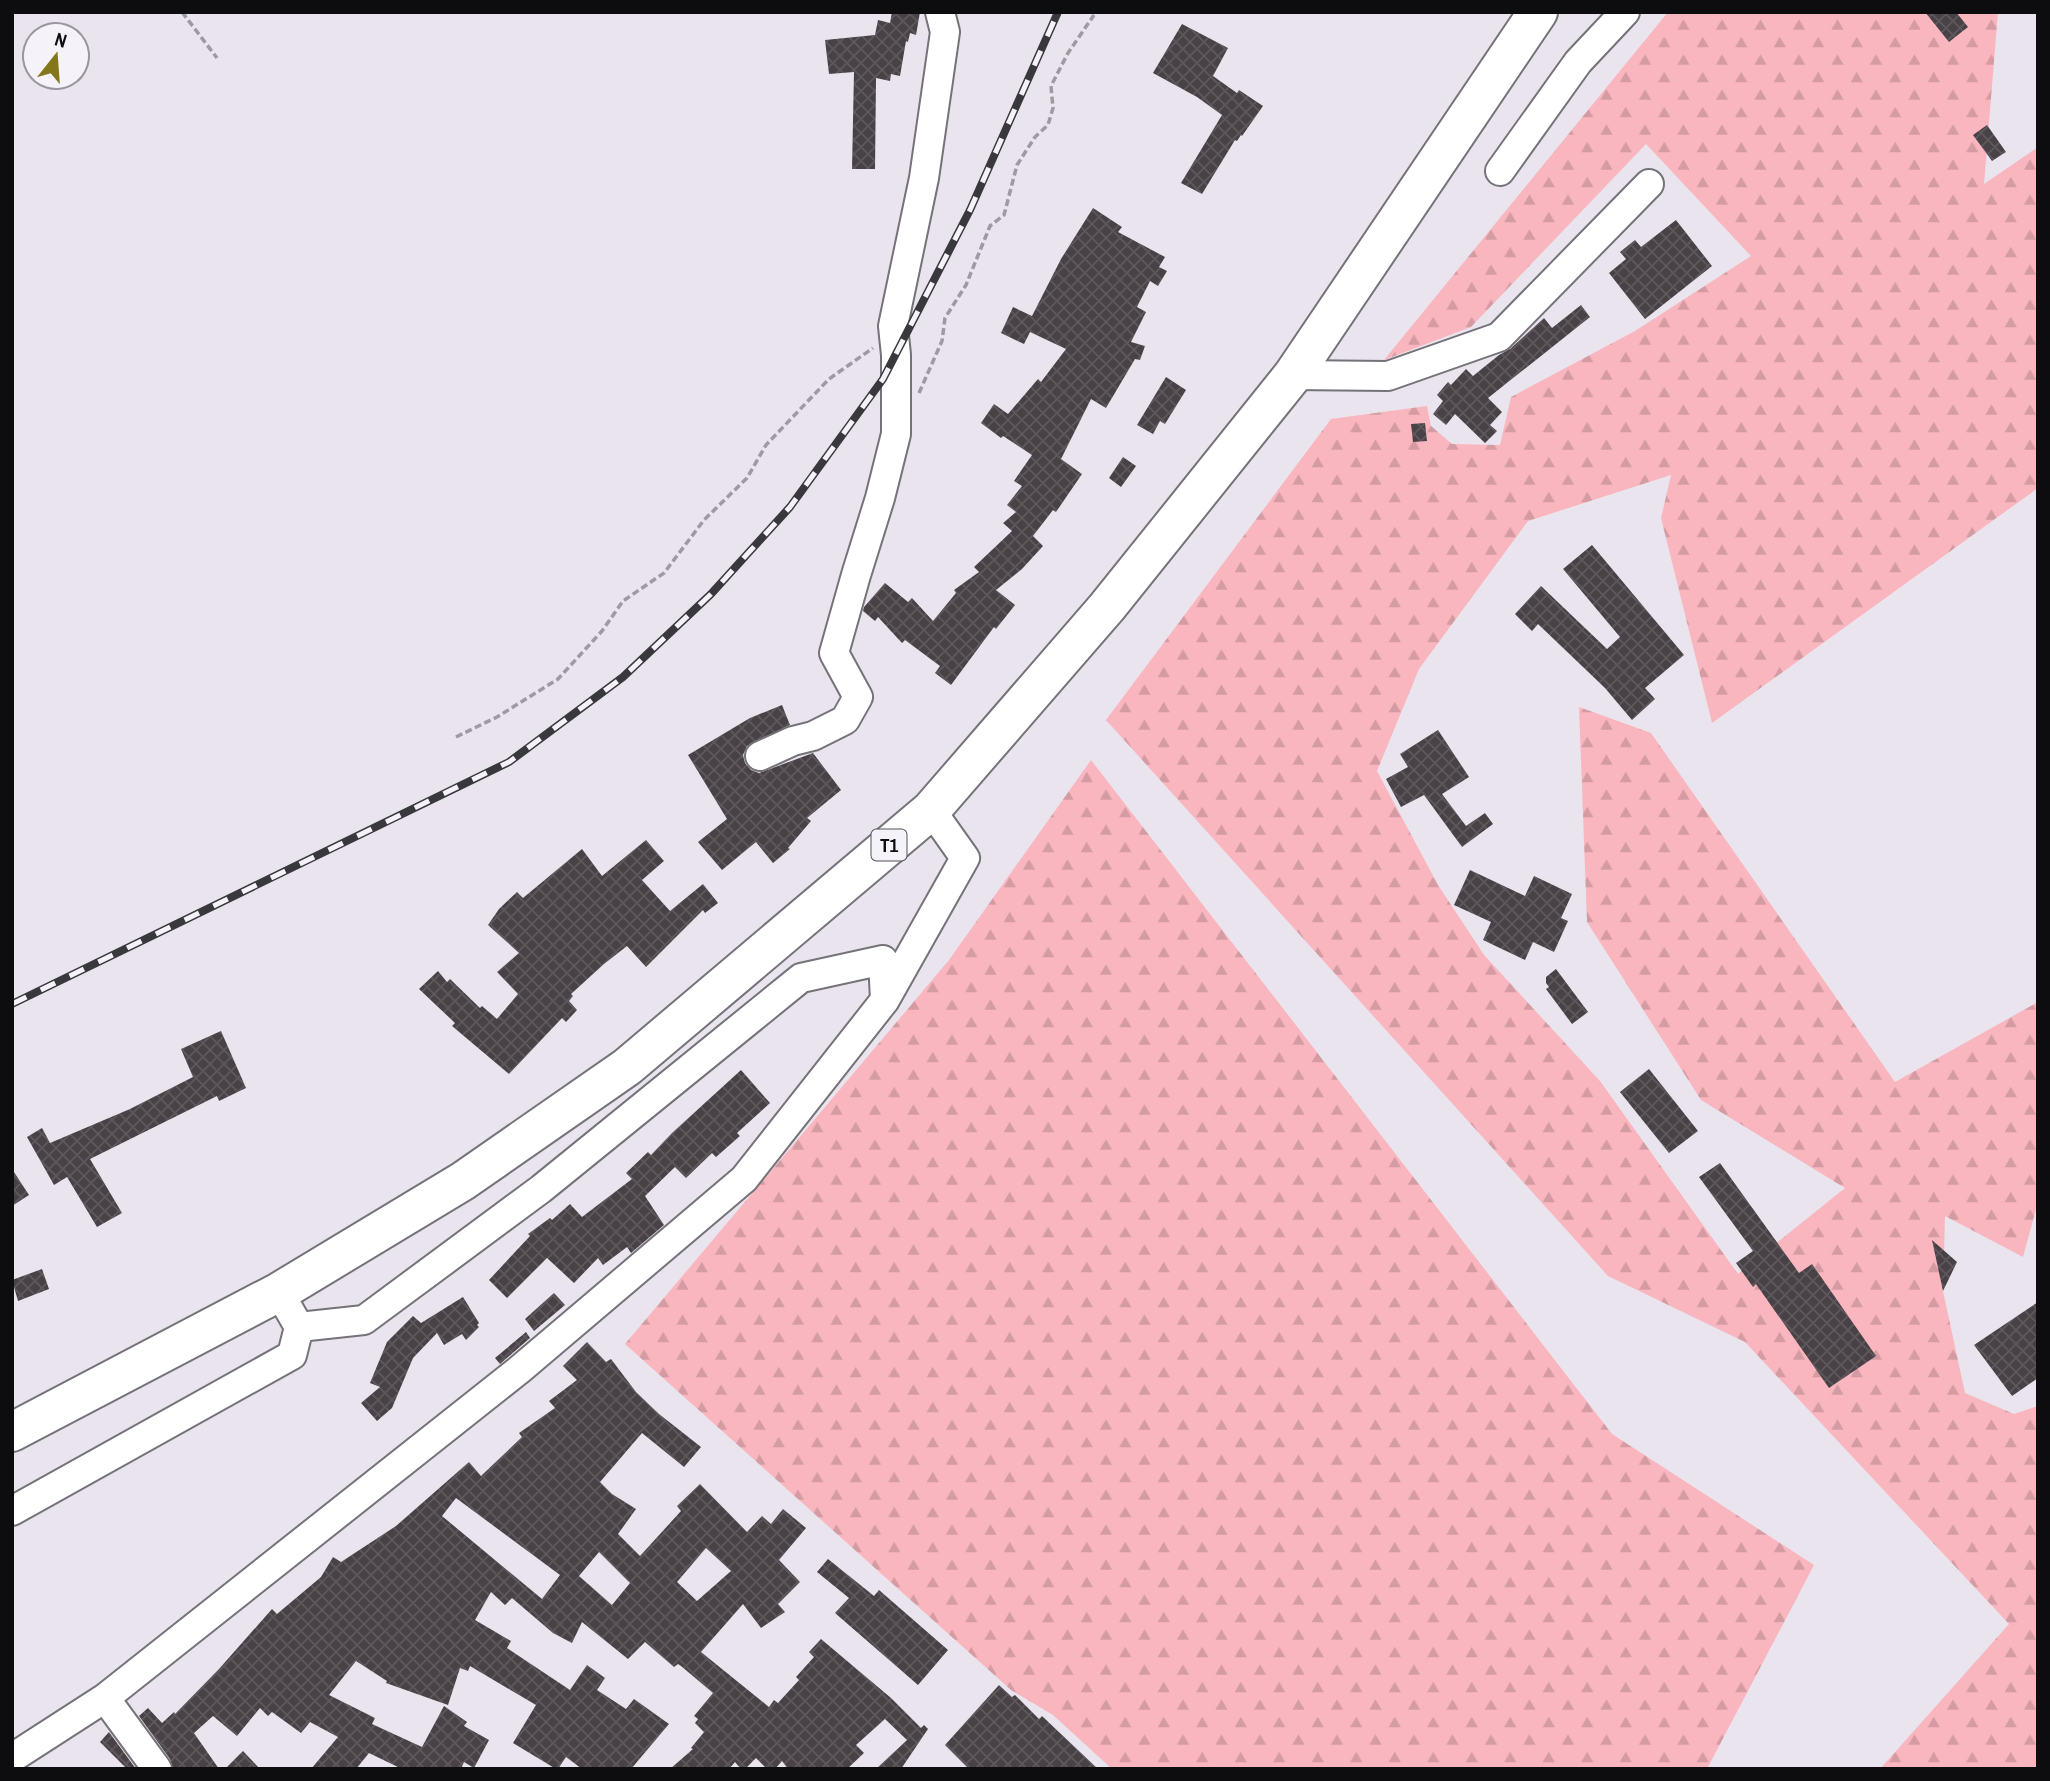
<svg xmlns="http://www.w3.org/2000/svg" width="2050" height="1781" viewBox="0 0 2050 1781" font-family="'Archivo Narrow',sans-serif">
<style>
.forest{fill:url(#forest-firs)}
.building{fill:url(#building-cross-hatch);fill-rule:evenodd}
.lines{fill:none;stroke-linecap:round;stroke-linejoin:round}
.minor-casing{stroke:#757279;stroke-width:32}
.highway-casing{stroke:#757279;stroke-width:42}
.path{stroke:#9e9aa1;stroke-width:3.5;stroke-dasharray:7 3.5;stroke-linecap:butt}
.minor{stroke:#fff;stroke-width:28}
.highway{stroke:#fff;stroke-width:38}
.rail-casing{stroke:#39383c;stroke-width:8}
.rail{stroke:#f6f2fa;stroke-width:5;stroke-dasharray:16;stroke-linecap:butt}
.labels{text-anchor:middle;stroke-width:7;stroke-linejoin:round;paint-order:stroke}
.shield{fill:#f6f2fa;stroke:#535156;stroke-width:2}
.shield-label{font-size:19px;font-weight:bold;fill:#0d0c0f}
</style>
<defs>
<pattern id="forest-firs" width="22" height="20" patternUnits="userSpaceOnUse" patternTransform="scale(1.75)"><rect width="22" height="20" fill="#fab6bf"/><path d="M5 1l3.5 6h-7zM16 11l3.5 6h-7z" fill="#d59ba3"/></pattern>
<pattern id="building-cross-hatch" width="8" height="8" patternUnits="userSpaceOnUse" patternTransform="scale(1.75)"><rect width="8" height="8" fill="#484146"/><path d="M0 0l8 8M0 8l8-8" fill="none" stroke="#5e585d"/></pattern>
</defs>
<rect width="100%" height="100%" fill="#e9e4ed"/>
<path class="forest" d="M1668,12h330l-14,172 54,-37v341l-326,235 -51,-205 10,-43 -143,46 -109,148 -42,102 61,114 46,70 116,126 138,193 107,-86 -144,-88 -114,-178 -8,-215 72,26 244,349 143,-80v200l-15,55 -78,-41 -2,75 22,102 49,21 24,-8v363h-158l129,-145 -264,-282 -137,-66 -502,-556 225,-301 96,-13 4,20 21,18 48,1 11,-48 124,-66 116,-75 -105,-112 -175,183 -87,33z
M1091,760l521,674 202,131 -107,204h-595l-59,-54 -42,-25 -386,-346 324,-384z"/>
<path class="building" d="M892,12h28l-4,23 -6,-2 -2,9 -2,-1 -6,35 -9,-2 -1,7 -14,-3 -1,91h-23l2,-97 -25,2 -4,-34 50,-5 3,-15 12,3z
M1925,12h31l12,15 -19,15z
M1182,24l46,24 -15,28 24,17 2,-3 24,16 -21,30 -1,-1 -4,6 -2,-1 -33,54 -21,-11 41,-68 -25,-18 -44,-24z
M1987,125l19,27 -14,9 -19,-26z
M1093,208l29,19 -4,5 47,25 -6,10 8,4 -9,15 -8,-5 -13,26 9,5 -15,30 14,4 -5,14 -5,-1 -29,49 -15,-9 -30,60 21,15 -26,38 -3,-2 -20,26 10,10 -21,23 -26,21 19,15 -19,24 -2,-2 -43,58 -16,-12 5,-7 -35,-26 -3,3 -24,-26 -3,4 -12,-10 1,-4 21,-24 23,19 4,-4 21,23 23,-28 -2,-3 25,-18 -5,-5 38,-36 -9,-8 13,-11 -9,-7 15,-19 -8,-5 18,-26 -29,-19 -2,2 -20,-15 13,-19 14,10 30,-35 3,3 25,-33 -36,-17 -6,12 -23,-11 12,-26 19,9 29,-57z
M1676,220l36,46 -67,53 -36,-46 17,-14 -6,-7 15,-12 6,7z
M1581,305l9,12 -102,81 14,14 -12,13 7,6 -12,12 -30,-29 -9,11 -13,-11 10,-13 -6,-6 11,-13 3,3 15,-16 7,7 26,-21 11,-6 34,-31 8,10z
M1166,377l20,13 -21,34 -5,-3 -7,13 -16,-9z
M1425,423l2,18 -14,1 -2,-18z
M1123,457l13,9 -15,21 -12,-9z
M1592,545l92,110 -39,33 10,11 -23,21 -27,-32 -67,-64 -6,7 -17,-17 26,-28 66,63 13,-12 -57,-68z
M782,705l8,20 -43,21 -4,9 2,8 6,7 8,3 54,-20 28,37 -34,28 4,3 -23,27 2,1 -17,14 -17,-21 -34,28 -24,-28 29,-23 -39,-64 62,-37z
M1438,730l31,47 -27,17 24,32 19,-13 8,11 -31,23 -38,-52 -23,12 -15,-28 22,-12 -8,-13z
M646,840l18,21 -22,19 28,31 33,-27 15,19 -13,10 -2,-3 -57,57 -19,-21 -23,18 -33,30 2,2 -4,5 8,9 -11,12 -4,-4 -53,56 -57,-48 3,-3 -36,-34 19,-18 9,11 3,-3 30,29 2,-2 15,13 21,-25 -21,-22 22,-19 -31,-28 11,-16 18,-17 6,6 59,-49 20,27z
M1470,870l55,26 9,-20 38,18 -11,24 7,3 -14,31 -21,-10 -8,18 -42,-20 8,-18 -37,-17z
M1556,969l32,43 -16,12 -26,-35 3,-2 -3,-4v-6z
M221,1031l25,57 -27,13 -2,-5 -127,63 32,54 -25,14 -30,-50 -13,8 -27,-48 15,-9 8,15 80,-34 63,-32 -12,-28z
M1649,1069l49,62 -29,22 -49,-61z
M741,1070l29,33 -33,30 3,3 -24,21 -4,-4 -26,25 -11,-11 -30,29 19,29 -33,28 -4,-6 -24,18 -5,-7 -24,25 -27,-25 -40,40 -18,-18 41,-44 -2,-2 22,-16 2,2 18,-16 12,13 50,-38 -6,-6 22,-21 3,3 21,-22z
M1720,1163l79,110 13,-9 64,92 -47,32 -73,-104 -3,3 -17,-24 17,-12 -54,-74z
M12,1169l17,26 -17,11z
M1932,1240l25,22 -14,29z
M42,1269l7,20 -31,12 -6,-21z
M554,1293l11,12 -31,26 -9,-12z
M463,1297l16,26 -2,2 2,2 -13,13 -4,-6 -18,11 -7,-12 -24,25 -21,50 -15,13 -16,-18 19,-16 -10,-4 17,-41 26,-26 8,7z
M2038,1302v76l-26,18 -38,-51z
M526,1332l4,6 -30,26 -5,-6z
M587,1342l19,20 5,-3 25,33 23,22 42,33 -17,20 -42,-34 -42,49 12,12 24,15 -18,25 22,22 41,-45 -4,-5 23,-22 47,48 15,-16 9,8 12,-15 23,19 -27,32 21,22 -22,22 7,8 -24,16 -18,-24 -42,48 68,55 5,-7 4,3 21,-23 -3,-3 18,-20 -5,-5 12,-13 70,59 30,30 3,-3 4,4 -27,40h-25l31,-29 -22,-21 -29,26 8,8 -17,16h-59l-6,-8 -7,8h-8l-11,-11 -11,11h-4l-6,-7 -6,7h-59l23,-20 -2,-1 13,-16 -9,-9 3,-4 -4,-3 19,-23 -32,-27 -3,-2 -4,3 -29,-25 -17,17 -46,-37 -10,21 -19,-10 -41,-35 -7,7 -14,-13 -16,28 36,21 -4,7 63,42 17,-25 18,13 -8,12 29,19 8,-10 35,25 -38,45h-49l-16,-12 -8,12h-2l-43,-26 23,-38 -66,-39 -2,5 -8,-3 -12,37 -62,-22 1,-2 -31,-20 -27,34 46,23 -3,6 50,23 22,-41 23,16 -3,4 25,14 -15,28 -10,-6 -3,7h-59l-33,-16 -13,16h-45l27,-32 -28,-15 -9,11 -29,-21 -4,4 -8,-8 -23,28 -24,-20 -19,17 25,36h-46l-3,-10 -31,-43 9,-8 14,15 12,-11 1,2 44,-45 53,-60 5,5 44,-37 12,-20 8,5 55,-36 73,-64 12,14 41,-39 -3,-4 36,-25 -6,-7 28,-21 -14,-14zM456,1498l104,77 -18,24 -100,-83zM706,1548l25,23 -34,30 -20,-19zM599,1552l31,31 -18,22 -33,-29z
M828,1559l46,37 5,-6 69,60 -30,35 -83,-72 14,-15 -32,-26z
M999,1685l13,12 3,-2 24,24 3,-3 56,53h-129l-24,-24z
M109,1732l27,37h-9l-27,-27z
M243,1751l17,18h-35z"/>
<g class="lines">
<g class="minor-casing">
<path id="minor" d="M1500,171l78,-109 47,-50
M1293,375l95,1 111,-39 150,-153
M760,756l33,-15 20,-5 32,-16 13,-23 -24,-44 22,-78 24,-77 16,-64v-79l-3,-29 31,-148 21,-146 -5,-20
M885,1000l80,-142 -34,-48
M12,1511l280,-156 7,-28
M105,1698l52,71
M12,1758l93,-60 414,-328 225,-191 141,-179 -2,-40 -82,18 -260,211 -177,131 -65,7 -20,-35"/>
</g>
<g class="highway-casing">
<path id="highway" d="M12,1432l267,-140 184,-111 164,-114 304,-257 176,-203 186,-232 245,-363"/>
</g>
<path class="path" d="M182,12l35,46
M919,393l23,-52 3,-23 21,-33 24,-59 14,-11 13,-50 18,-28 13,-12 5,-17 -2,-22 17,-33 26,-38
M456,737l41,-20 61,-38 44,-48 21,-30 41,-28 40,-53 43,-42 19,-33 63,-66 44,-31"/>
<use href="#minor" class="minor"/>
<use href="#highway" class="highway"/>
<g class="rail-casing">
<path id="rail" d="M12,1004l497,-242 114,-85 88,-83 79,-87 93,-128 87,-169 88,-198"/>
</g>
<use href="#rail" class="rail"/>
</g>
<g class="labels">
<rect class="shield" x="871.5" y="829.5" width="35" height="31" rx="5"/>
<g class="shield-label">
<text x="889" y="852">T1</text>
</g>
</g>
<rect width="2050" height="1781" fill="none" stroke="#0d0c0f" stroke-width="28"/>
<g transform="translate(56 56) rotate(17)"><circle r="33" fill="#f6f2fa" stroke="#99969c" stroke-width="2"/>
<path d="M0-5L12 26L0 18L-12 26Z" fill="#83771a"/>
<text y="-10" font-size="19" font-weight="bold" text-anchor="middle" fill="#0d0c0f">N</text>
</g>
</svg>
